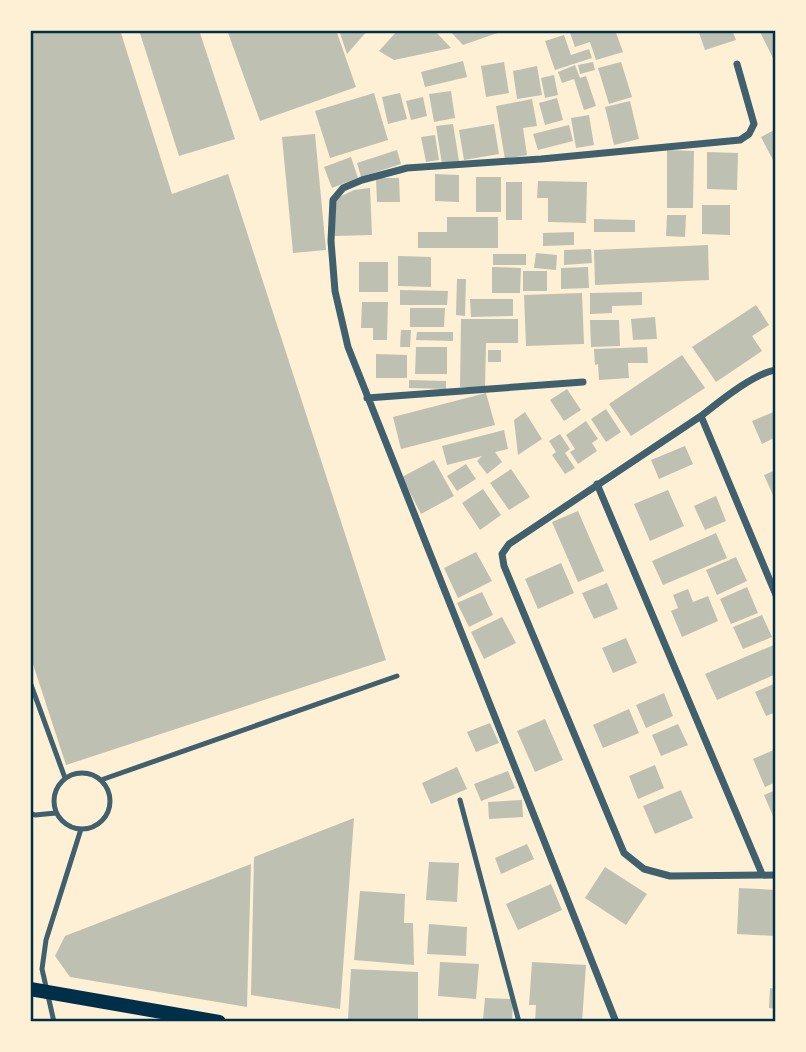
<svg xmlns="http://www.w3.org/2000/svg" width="806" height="1052" viewBox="0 0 806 1052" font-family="'Asap Condensed',sans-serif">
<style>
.building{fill:#bec0b2}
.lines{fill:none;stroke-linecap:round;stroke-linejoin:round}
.service{stroke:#3f606c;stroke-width:5}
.minor{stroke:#3f606c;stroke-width:7}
.secondary{stroke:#003049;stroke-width:14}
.neatline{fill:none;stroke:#003049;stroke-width:2.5}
</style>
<rect width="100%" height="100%" fill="#fdf0d5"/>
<path class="building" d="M30,30h90l52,164 56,-20 158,486 -320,105 -36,-110z
M139,30h60l36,109 -56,17z
M227,30h109l20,57 -96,34z
M339,30h29l-21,24z
M398,30h36l17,18 -57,12 -15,-9z
M449,30h57l-43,15z
M569,30h46l8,22 -27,8 -6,-18 -15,5z
M698,30h34l4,10 -31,10z
M759,30h17v34z
M564,35l7,20 18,-6 3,9 -37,12 -10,-29z
M463,61l4,16 -42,10 -4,-15z
M504,62l5,31 -23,4 -5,-31z
M593,62l2,8 -15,4 -2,-9z
M621,62l11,35 -23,7 -11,-36z
M575,65l5,13 6,-2 10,30 -12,4 -10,-31 -12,4 -4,-11z
M537,66l5,29 -25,4 -4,-28z
M554,75l4,20 -13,3 -4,-20z
M451,91l4,27 -21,4 -5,-28z
M374,93l14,47 -58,18 -15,-47z
M400,93l7,26 -19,5 -6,-27z
M423,97l4,19 -16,4 -5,-19z
M557,98l6,22 -18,5 -6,-22z
M532,99l5,27 -14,2 4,27 -22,4 -9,-53z
M630,101l9,38 -25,6 -9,-38z
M589,115l5,30 -18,3 -5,-30z
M453,124l6,37 -17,3 -6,-38z
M494,124l5,30 -35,6 -5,-30z
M569,125l4,16 -35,9 -5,-16z
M776,129v29l-3,2 -12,-23z
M315,134l11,116 -33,3 -11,-116z
M435,135l4,25 -13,2 -5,-25z
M397,150l4,14 -40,13 -4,-14z
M667,150l27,1 -1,57h-26z
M707,152l31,1 -1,37 -30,-1z
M351,157l7,21 -26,10 -8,-21z
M435,174l24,1v27l-24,-1z
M476,177h25v35h-25z
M376,178h23l1,24h-23z
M538,181l49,1 -1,41 -38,-1v-24h-11z
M506,182h16v38h-16z
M370,188l2,47 -37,1v-37l19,-9z
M702,205h28v30l-28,-1z
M667,215h19l-1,22 -19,-1z
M447,217h51v31h-80v-16h29z
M594,219l41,1v12h-41z
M574,232v13l-31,1v-13z
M708,245l1,35 -114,5 -1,-35z
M591,249l1,14 -28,2v-15z
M536,253l21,2 -1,15 -22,-2z
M493,254h33v11h-33z
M398,256l33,1v30l-33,-1z
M359,262h29v30h-29z
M492,267l29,1 -1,25h-28z
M588,267l1,21 -28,1v-21z
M523,271h24v20h-24z
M457,279h9l-1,37 -9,-1z
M400,290l48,1 -1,14h-47z
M642,292v13l-30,1v7l-22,1v-21z
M582,293l2,51 -58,2 -2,-51z
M470,299h43v17l-42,1z
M362,302h26l-1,38h-14v-12h-12z
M756,305l13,20 -17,11 10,15 -46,31 -24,-35z
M410,308h35l-1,19h-34z
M655,317l2,22 -24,1 -2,-21z
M461,319h57v24h-32l-1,44h-25z
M590,320h29l1,26 -29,1z
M401,330h10l-1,17h-10z
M417,332h36v9l-37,-1z
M416,347h31v27h-32z
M647,347l1,16h-20l1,15 -30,2 -1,-16 -3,1 -1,-16z
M488,350h13v12h-13z
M376,354l31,1v23h-31z
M682,355l23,33 -74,48 -22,-32z
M409,380l37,1v8l-37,-1z
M567,389l14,21 -17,11 -14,-21z
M486,393l9,32 -94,24 -8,-32z
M606,409l15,23 -15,10 -15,-23z
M776,411v26l-14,7 -10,-23z
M525,412l17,27 -24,16 -4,-35z
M586,421l12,18 -6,4 5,8 -19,13 -8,-12 5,-3 -9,-14z
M504,430l4,19 -13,3 7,10 -15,12 -10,-13 5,-5 -35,9 -5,-19z
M560,434l10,15 -5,4 10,15 -10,6 -13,-19 4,-3 -7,-11z
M685,446l8,18 -34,15 -8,-19z
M434,460l20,36 -33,18 -19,-37z
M466,464l10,15 -19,12 -10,-15z
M511,469l19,28 -21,13 -19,-27z
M776,470v32l-12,-27z
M483,489l18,26 -21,15 -18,-27z
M668,490l16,36 -34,15 -16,-37z
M716,496l10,25 -21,9 -11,-24z
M578,511l26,60 -26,11 -26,-60z
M716,533l11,25 -64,27 -11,-24z
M476,552l16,29 -34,17 -14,-30z
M736,557l11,24 -30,14 -11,-25z
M561,563l13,30 -36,16 -13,-30z
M607,583l11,26 -24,10 -12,-26z
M747,587l11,26 -27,11 -11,-25z
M688,589l5,13 15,-6 10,25 -36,16 -11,-26 7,-3 -5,-13z
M482,592l11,23 -24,12 -12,-24z
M762,615l10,22 -29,12 -10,-22z
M502,617l14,26 -32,16 -13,-27z
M626,638l11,25 -24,10 -11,-25z
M776,644v30l-59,26 -12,-26z
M776,683v29l-10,4 -11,-24z
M664,693l9,23 -27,12 -10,-23z
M629,709l10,24 -36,15 -10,-23z
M545,719l18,41 -28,12 -18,-41z
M490,723l9,20 -23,9 -9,-20z
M678,724l10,21 -27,11 -9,-21z
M776,749v33l-11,5 -12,-28z
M655,765l9,23 -26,11 -9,-23z
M457,767l10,22 -36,15 -9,-21z
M508,771l7,17 -34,13 -7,-17z
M681,790l12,28 -38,16 -12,-28z
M776,790v24l-3,2 -9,-21z
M522,800l1,17 -34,2 -1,-17z
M354,818l-14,191 -89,-14 3,-138z
M527,844l7,15 -33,15 -6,-16z
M429,862l30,1 -2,39 -31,-2z
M251,864l-4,143 -177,-30 -15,-21 10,-20z
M605,867l42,27 -21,31 -41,-27z
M551,884l11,26 -44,20 -12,-26z
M739,888l37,2v46l-39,-2z
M360,891l45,3 -1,29h9l1,42 -60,-5z
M429,924l38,3 -1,29 -39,-2z
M440,962l39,2 -3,35 -38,-3z
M532,962l54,3 -4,57h-47l1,-17h-7z
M351,969l67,3v50h-40l-30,-3z
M770,988l6,1v20l-7,-1z
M485,998l28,1 -1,23 -29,-2z"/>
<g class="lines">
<path class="service" d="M30,682l35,96
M54 801a28 28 0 1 1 56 0a28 28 0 1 1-56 0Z
M101,780l296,-104
M460,800l59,222
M30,813l5,2 21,-2
M54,1022l-12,-53 4,-29 35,-111"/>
<path class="minor" d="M776,370c-22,3 -57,32 -75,46l-192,128 -7,10 2,12 120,287 20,16 26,7 106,-1
M367,398l216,-16
M701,416l75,179
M597,484l165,390
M616,1022l-268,-675 -13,-56 -4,-50 2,-41 10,-12 19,-8 45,-12 134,-9 199,-19 9,-6 5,-10 -17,-60"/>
<path class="secondary" d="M30,989l189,33"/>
</g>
<rect width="806" height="1052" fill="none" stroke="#fdf0d5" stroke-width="63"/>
<rect x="32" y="32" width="742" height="988" class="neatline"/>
</svg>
